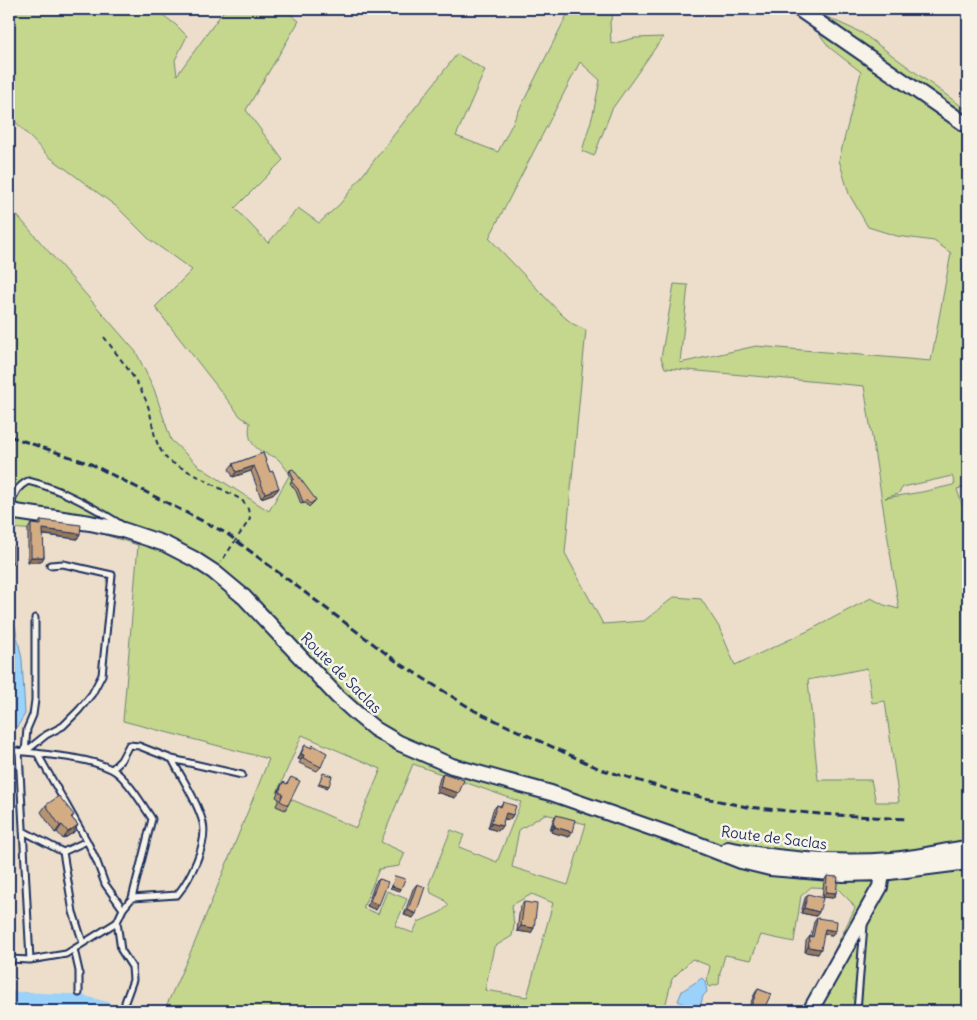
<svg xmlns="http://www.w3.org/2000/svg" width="977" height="1020" viewBox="0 0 977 1020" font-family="Delius,sans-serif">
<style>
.green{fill:#c4d78c;stroke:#708375;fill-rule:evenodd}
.water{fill:#9bd2fa;stroke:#6891bc}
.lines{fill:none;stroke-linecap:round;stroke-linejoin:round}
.river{stroke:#9bd2fa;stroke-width:19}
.lane-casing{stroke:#1b2f5e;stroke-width:9}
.secondary-casing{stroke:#1b2f5e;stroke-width:18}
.path{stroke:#1b2f5e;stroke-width:2;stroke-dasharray:5 4;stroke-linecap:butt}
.lane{stroke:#f7f3e8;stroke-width:5}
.secondary{stroke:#f7f3e8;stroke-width:14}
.rail{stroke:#1b2f5e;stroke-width:3;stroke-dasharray:8 4;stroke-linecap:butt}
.wall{fill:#b59472;stroke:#1b2f5e}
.shaded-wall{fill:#94785c;stroke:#1b2f5e}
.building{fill:#d3ac84;stroke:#1b2f5e}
.labels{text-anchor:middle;stroke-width:5;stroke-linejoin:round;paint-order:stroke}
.street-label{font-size:15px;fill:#1b2f5e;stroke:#f7f3e8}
</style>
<rect width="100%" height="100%" fill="#ecdeca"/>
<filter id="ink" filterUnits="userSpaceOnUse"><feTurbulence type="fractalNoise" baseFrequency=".02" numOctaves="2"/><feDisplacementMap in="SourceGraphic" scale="10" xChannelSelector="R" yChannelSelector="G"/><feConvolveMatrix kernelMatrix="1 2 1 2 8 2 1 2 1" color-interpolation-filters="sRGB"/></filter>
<g filter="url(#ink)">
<path class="green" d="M9,9h146l21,16 11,11 -12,24 2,15 48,-66h59l15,12 -53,89 37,50 -48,48 33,35 30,-35 21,15 21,-19 117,-150 28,16 -29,66 42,16 72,-143h45l-5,13 1,22 24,-6 28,-1 -51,72 -18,47 -12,-5 11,-37 7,-34 -20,-18 -91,176 73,77 11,9 13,6 -21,223 38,71 41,-3 30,-24 27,2 18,28 16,38 75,-35 61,-32 13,7 15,4 -35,-223 -199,-18 -4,-10 13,-74 14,1 -8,78 76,-17 175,15 20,-108 -17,-12 -37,-5 -29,-9 -19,-33 -10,-34 22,-88 -31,-24 -30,-39h9l53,24 106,78v375l-11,3 5,16 6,-2v508h-184l9,-6 13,4 49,-101 -4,-6 -14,-14 -26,-1 -10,9 -7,46 -33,-7 -10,25 -26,-5 -5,18 -1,11 -10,3 -2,-7 3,-14 -18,-7 -20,20 -8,32h-500l31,-69 74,-183 -146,-38 15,-176 -49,-15 -51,-5 -2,5 -27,-2v-322l127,146 18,37 17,51 29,27 69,44 21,-37c-4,-5 -8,-11 -12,-15 -3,-3 -8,-3 -11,-5 -15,-6 -20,-16 -17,-31l-10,-7 -85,-109 37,-37 -42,-30 -33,-33 -70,-52 -38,-40zM952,476l3,8 -2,1 -31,7 -37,6 13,-4 5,-7zM867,668l5,35 13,-2 14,101h-23l-5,-22h-53l-10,-100zM302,735l79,34 -25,59 -79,-35zM413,764l108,38 -24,60 -38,-15 5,-12 -13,-5 -22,54 2,9 12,6 6,6 -8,7 -23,10 -5,11 -18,-7 12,-27 -20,-8 -9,23 -15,-6 16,-39 20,-3 6,-13 -24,-11zM545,814l41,10 -18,61 -56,-18 7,-37zM532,894l21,9 -26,94 -42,-7 9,-43 18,-11 2,-10 -2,-21z
M9,993h23l1,7 49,4 22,7h-95z"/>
<path class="water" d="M9,623l6,3 7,33 3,55 -8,13 -8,-2z
M702,978l3,3 2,11 -4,4 -4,15 -21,-10 4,-10z"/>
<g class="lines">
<path class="river" d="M9,1001l69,3 26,7"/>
<g class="lane-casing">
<path id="lane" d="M16,510l-4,-8c3,-11 7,-16 16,-21 34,8 65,26 94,44
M9,750c28,4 77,6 102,19 15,7 32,36 41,50l-20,79 -9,11 -6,13 -51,32 -36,6 -21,-1
M19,752l11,208
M25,752l21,-17 17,-9 16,-16 13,-16 10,-19 10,-100 -49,-11 -13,1
M25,752l2,-23 6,-14 2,-15v-82
M37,753l50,88
M112,769l9,-9 8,-15 10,1 33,13 70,16
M23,831l40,21 24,-11 10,21 8,22 18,25
M63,852l10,60 10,31
M132,898l45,-3c13,-16 31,-51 26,-72 -6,-23 -21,-44 -31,-64
M117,922l4,28 11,17 1,13 -8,22
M74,949l5,22v22
M857,1011l7,-86"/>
</g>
<g class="secondary-casing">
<path id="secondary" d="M799,9l169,117
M9,511l81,12 33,7 42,14 29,15 20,13 30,25 93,99 20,18 18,15 24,14 53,23 99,27 144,50 46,18 29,7 73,6 39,-1 86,-11
M728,849c54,11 109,15 164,11 26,-2 51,-9 76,-12
M810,1011l70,-124 2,-14 5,-7"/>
</g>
<path class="path" d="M104,337c14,19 30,38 40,59 12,25 5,44 25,65l73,39 6,9 2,10 -29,43"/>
<use href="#lane" class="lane"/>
<use href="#secondary" class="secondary"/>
<path class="rail" d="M9,436l82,28 135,69 170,128 79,50 125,58 77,23 70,15 73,7 87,5"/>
</g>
<path class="wall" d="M263,453l7,19 9,16 -4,5 -14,5 -10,-27 -18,6 -4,-8 4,-5z
M290,470l26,30 -7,7 -3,-4 -5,1 -5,-13 -6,-8 2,-3 -3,-7z
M41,520l39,14 -3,5 -34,-4 1,22 -3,5h-13v-33l3,-5 7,1z
M305,745l6,3 2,-3 8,22 -4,4 -18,-8 2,-3 -3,-1 4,-9z
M443,773l12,25 -19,-6 4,-14z
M291,777l-3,28 -3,5 -9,-4 3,-7 -3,-2 4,-10 3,-5 4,2z
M503,802l10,13 -4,5 -5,-1 -2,7 -4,5 -10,-3 5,-18 4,-5 3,1z
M46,805l28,10 -2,3 6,7 -5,8 -10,6 -6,-7 -2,1 -14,-21z
M556,815l13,22 -18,-5 1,-2h-2l3,-10z
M827,876l9,17 -3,5 -11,-1 2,-16z
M379,879l-3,31 -9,-4 8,-23z
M417,884l-4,34 -9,-3 9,-26z
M808,894l11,18 -3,4 -15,-3 4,-15z
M524,902l10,26 -3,5 -14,-2 3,-24z
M817,918l15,17 -8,-1 -6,20 -13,-2 1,-11 4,-5h1l3,-14z
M758,989l13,5 -24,17 8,-18z"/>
<path class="shaded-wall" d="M254,466l-3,5 -18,6 3,-5z
M279,488l-4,5 -14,5 4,-5z
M43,529l37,5 -3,5 -38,-5z
M31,557h13l-3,5h-13z
M9,562h4l-4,7z
M301,754l3,1 -3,5 -3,-1z
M319,783l10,3 -2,2 -9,-3z
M440,787l19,6 -4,5 -19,-6z
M506,813l7,2 -4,5 -6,-2z
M491,823l11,3 -4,5 -10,-3z
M62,825l-5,7 -2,1 5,-7z
M78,825l-5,8 -10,6 5,-7z
M553,825h2l-3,5h-2z
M555,827l17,5 -3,5 -18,-5z
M392,886l9,3 -1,2 -10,-3z
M826,892l10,1 -3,5 -11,-1z
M370,901l9,4 -3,5 -9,-4z
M804,908l15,4 -3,4 -15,-3z
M408,910l8,4 -3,4 -9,-3z
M521,926l13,2 -3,5 -14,-2z
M825,929l11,2 -4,4 -10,-1z
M808,947l13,2 -3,5 -13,-2z
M751,1006l11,5h-14z"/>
<path class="building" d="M263,453l7,19 3,-1 6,17 -14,5 -11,-27 -18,6 -3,-8z
M293,469l23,31 -6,4 -3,-4 -4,2 -5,-13 -7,-8 3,-2 -4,-9z
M9,520l1,1v24l3,1v16h-4z
M41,520l40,5 -1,9 -37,-5 1,28h-13v-33l10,1z
M305,745l7,3 1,-3 14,8 -6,14 -18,-9 1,-3 -3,-1z
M323,773l9,3 -3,10 -10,-3z
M443,773l21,7 -5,13 -19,-6z
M291,777l9,4 -12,24 -8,-4 3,-7 -4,-2 4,-10 4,2z
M59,796l15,19 -3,2 7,8 -10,7 -6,-7 -2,1 -14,-21z
M503,802l13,4 -3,9 -7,-2 -4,13 -11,-3 6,-18 4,2z
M556,815l19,5 -3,12 -17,-5v-2h-2z
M395,876l10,3 -4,10 -9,-3z
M827,876l11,1 -2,16 -10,-1z
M379,879l9,3 -9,23 -9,-4z
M417,884l8,3 -9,27 -8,-4z
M808,894l15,4 -4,14 -15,-4z
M524,902l13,2 -3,24 -13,-2z
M817,918l20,3 -1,10 -11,-2 -4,20 -13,-2 2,-11 3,1z
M758,989l13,5 -8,17 -12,-5z"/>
</g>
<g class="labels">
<g class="street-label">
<text transform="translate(341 673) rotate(45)" y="5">Route de Saclas</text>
<text transform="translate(774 838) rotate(7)" y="5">Route de Saclas</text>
</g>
</g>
<rect width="977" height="1020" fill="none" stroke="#f7f3e8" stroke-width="30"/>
<rect x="15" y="15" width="947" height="990" fill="none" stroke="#1b2f5e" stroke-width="2" filter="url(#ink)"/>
</svg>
